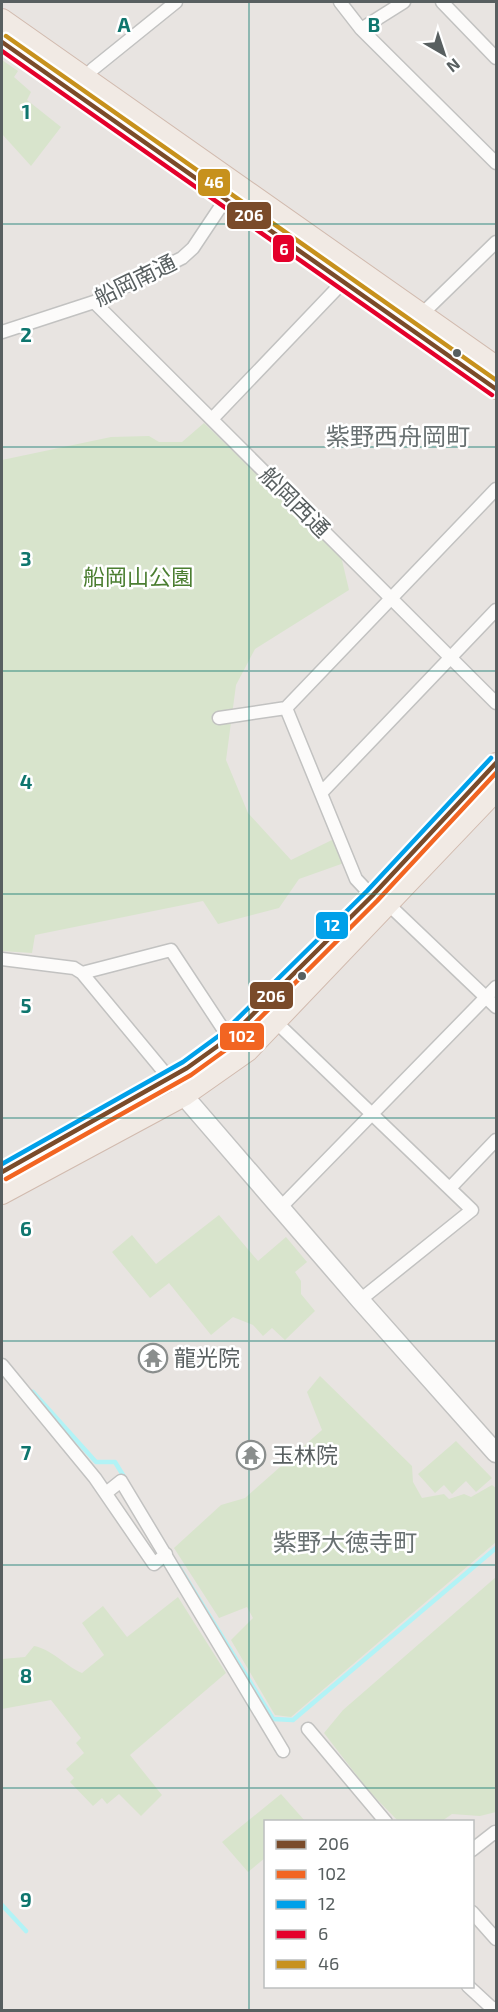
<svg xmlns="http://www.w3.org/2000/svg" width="498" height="2012" viewBox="0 0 498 2012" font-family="'Exo 2','Noto Sans JP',sans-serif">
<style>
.green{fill:#d8e4cc}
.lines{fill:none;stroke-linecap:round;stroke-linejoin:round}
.stream{stroke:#b2f3f6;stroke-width:4.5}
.street-casing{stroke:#c2c2c1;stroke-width:15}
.secondary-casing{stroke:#c2c2c1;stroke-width:21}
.primary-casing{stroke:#d1baae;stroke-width:22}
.street{stroke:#fcfbfa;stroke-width:12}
.secondary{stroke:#fcfbfa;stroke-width:18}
.primary{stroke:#f1eae4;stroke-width:20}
.bus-1-casing{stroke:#fff;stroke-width:9}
.bus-2-casing{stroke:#fff;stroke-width:9}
.bus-3-casing{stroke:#fff;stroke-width:9}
.bus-4-casing{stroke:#fff;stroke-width:9}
.bus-5-casing{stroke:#fff;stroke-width:9}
.bus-1{stroke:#7a4b2a;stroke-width:4.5}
.bus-2{stroke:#f26522;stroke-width:4.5}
.bus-3{stroke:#00a0e9;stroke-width:4.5}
.bus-4{stroke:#e4002b;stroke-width:4.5}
.bus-5{stroke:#c7911d;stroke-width:4.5}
.grid{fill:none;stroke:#0f766e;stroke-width:1.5;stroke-opacity:0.55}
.bus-dot{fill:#585f60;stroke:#fff;stroke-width:2}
.labels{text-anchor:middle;stroke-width:5;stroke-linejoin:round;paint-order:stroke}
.street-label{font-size:22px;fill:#585f60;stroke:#fff}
.park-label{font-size:22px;fill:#4b7e31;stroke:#fff}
.poi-label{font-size:22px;fill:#585f60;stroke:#fff;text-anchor:start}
.neighbourhood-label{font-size:24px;fill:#697172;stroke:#fff}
.grid-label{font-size:20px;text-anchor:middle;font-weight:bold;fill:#0f766e;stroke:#fff;stroke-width:5;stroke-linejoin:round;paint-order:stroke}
.line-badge{stroke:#fff;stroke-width:2}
.badge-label{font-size:16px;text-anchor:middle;font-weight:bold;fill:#fff}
</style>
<rect width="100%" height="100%" fill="#e8e4e1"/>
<path class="green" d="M2,60l16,11 -4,6 17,15 -4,8 34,27 -30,39 -29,-32z
M204,423l137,133 8,34 -94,59 -19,36 -10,75 22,53 43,47 43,-21 10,24 -45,16 -20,29 -61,16 -15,-23 -168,34 -3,18 -30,-2v-491l109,-23 38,-1 10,6h23z
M219,1215l39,46 28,-24 21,25 -12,10 6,9v13l14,17 -30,29 -13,-12 -9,8 -10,-11 -20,-8 -22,18 -42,-52 -19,15 -38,-46 20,-17 24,29z
M320,1376l92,90 1,16 9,16 22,-4 5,5 15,-5 7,3 21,-12 4,3v54l-205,175 -16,-2 -44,-75 22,-22 -6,-11 -28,11 -45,-70 47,-43 24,-7 77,-68 -15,-38z
M456,1441l36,37 -16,14 -10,-11 -14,13 -8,-9 -9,8 -17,-19z
M496,1577v235l-16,4 -28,-2 -10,7h-44l-30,-31 -44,-57 19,-23z
M178,1597l48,76 -96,82 32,40 -21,21 -22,-22 -12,10 -5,-6 -9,8 -23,-24 4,-4 -8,-9 18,-16 -8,-10 5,-5 -30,-38 -49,9v-50l23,-2 9,-11c19,4 30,19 48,27l22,-18 -22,-32 21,-17 24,31z
M281,1794l24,27 -39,1 -1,36 -17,14 -26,-30z"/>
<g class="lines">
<path class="stream" d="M33,1392l63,70h19l11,18
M179,1567l94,152 20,1 203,-172
M2,1905l24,26"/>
<g class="street-casing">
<path id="street" d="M340,2l21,27 135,134
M442,2l54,56
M361,29l43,-27
M82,82l11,-13 83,-67
M94,302l402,401
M421,321l2,-8 73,-71
M2,332l92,-30 88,-44 11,-10 36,-54
M212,419l131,-137
M286,708l70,171 16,17 16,8 108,103
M219,718l67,-10 210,-219
M321,793l175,-183
M2,959l72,9 8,5 102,123
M82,973l89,-23 58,88
M277,1023l195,187 -112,90
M450,1188l46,-48
M281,1207l215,-220
M2,1365l93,113 59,86 12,-10
M106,1493l15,-12 162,270
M308,1729l78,93
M472,1850l23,-18 1,2
M472,1912l24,27
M468,1986l26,24 2,-2"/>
</g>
<g class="secondary-casing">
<path id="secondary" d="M184,1096l176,204 136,153"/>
</g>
<g class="primary-casing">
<path id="primary" d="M2,19l494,347
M2,42l494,347
M2,1172l185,-104 42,-30 143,-142 124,-133
M2,1194l182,-98 64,-45 248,-260"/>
</g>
<use href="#street" class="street"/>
<use href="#secondary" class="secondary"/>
<use href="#primary" class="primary"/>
<g class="bus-1-casing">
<path id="bus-1" d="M2,42l494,347
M2,1172l185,-104 42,-30 143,-142 124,-133"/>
</g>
<g class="bus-2-casing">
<path id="bus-2" d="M6,1179l185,-104 43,-31 143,-143 119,-128"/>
</g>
<g class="bus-3-casing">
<path id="bus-3" d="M2,1164l181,-102 41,-30 143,-141 124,-133"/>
</g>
<g class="bus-4-casing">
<path id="bus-4" d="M2,51l490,344"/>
</g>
<g class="bus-5-casing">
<path id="bus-5" d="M6,36l490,344"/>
</g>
<use href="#bus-1" class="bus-1"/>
<use href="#bus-2" class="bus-2"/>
<use href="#bus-3" class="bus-3"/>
<use href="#bus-4" class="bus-4"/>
<use href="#bus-5" class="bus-5"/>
</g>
<path class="grid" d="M249,2v2008M2,224h494M2,447h494M2,671h494M2,894h494M2,1118h494M2,1341h494M2,1565h494M2,1788h494"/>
<defs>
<g id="temple-ring" transform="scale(1.5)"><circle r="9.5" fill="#fff" stroke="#8a8e8d" stroke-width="1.5"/><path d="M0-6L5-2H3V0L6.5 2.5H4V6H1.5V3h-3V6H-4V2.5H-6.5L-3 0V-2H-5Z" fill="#8a8e8d"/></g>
</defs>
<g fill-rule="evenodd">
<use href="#temple-ring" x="153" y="1358"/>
<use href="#temple-ring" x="251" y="1455"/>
</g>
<g class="bus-dot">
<circle cx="457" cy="353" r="5"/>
<circle cx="302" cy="976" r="5"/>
</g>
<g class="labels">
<g class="street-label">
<text transform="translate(135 280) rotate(-26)" y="8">船岡南通</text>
<text transform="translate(295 502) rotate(45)" y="8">船岡西通</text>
</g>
<g class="park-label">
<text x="138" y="585">船岡山公園</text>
</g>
<g class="poi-label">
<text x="174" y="1366">龍光院</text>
<text x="272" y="1463">玉林院</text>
</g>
<g class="neighbourhood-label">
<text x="398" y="445">紫野西舟岡町</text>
<text x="345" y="1551">紫野大徳寺町</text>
</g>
</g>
<g class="grid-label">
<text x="124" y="32">A</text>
<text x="374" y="32">B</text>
<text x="26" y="119">1</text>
<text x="26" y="342">2</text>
<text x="26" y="566">3</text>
<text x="26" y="789">4</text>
<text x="26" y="1013">5</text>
<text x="26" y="1236">6</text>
<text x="26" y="1460">7</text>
<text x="26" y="1683">8</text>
<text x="26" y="1907">9</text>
</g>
<g class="line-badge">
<rect x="197" y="168" width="34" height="29" rx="6" fill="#c7911d"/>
<rect x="226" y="201" width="46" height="29" rx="6" fill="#7a4b2a"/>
<rect x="272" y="234" width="23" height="29" rx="6" fill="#e4002b"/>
<rect x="315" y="911" width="34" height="29" rx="6" fill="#00a0e9"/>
<rect x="249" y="981" width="45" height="29" rx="6" fill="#7a4b2a"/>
<rect x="219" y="1022" width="46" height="29" rx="6" fill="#f26522"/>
</g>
<g class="badge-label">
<text x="214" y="188">46</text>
<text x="249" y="221">206</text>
<text x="284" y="255">6</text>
<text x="332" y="931">12</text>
<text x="271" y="1002">206</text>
<text x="242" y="1042">102</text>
</g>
<rect width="498" height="2012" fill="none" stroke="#585f60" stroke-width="6"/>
<rect x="264" y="1820" width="210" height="168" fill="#ffffff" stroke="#bcbfbf" stroke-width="1.5"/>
<rect x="276" y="1840" width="30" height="9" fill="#7a4b2a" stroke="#bcbfbf" stroke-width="1.5"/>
<text x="318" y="1850" font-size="18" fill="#585f60">206</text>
<rect x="276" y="1870" width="30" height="9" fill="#f26522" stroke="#bcbfbf" stroke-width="1.5"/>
<text x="318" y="1880" font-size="18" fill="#585f60">102</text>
<rect x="276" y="1900" width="30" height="9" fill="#00a0e9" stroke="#bcbfbf" stroke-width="1.5"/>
<text x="318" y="1910" font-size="18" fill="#585f60">12</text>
<rect x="276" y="1930" width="30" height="9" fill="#e4002b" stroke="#bcbfbf" stroke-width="1.5"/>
<text x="318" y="1940" font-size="18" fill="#585f60">6</text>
<rect x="276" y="1960" width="30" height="9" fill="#c7911d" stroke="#bcbfbf" stroke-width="1.5"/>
<text x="318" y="1970" font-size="18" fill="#585f60">46</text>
<g transform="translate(444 54) rotate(141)" stroke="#ffffff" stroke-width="4.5" paint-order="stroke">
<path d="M0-4.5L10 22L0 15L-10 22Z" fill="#585f60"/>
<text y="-9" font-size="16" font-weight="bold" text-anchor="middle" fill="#585f60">N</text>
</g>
</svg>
